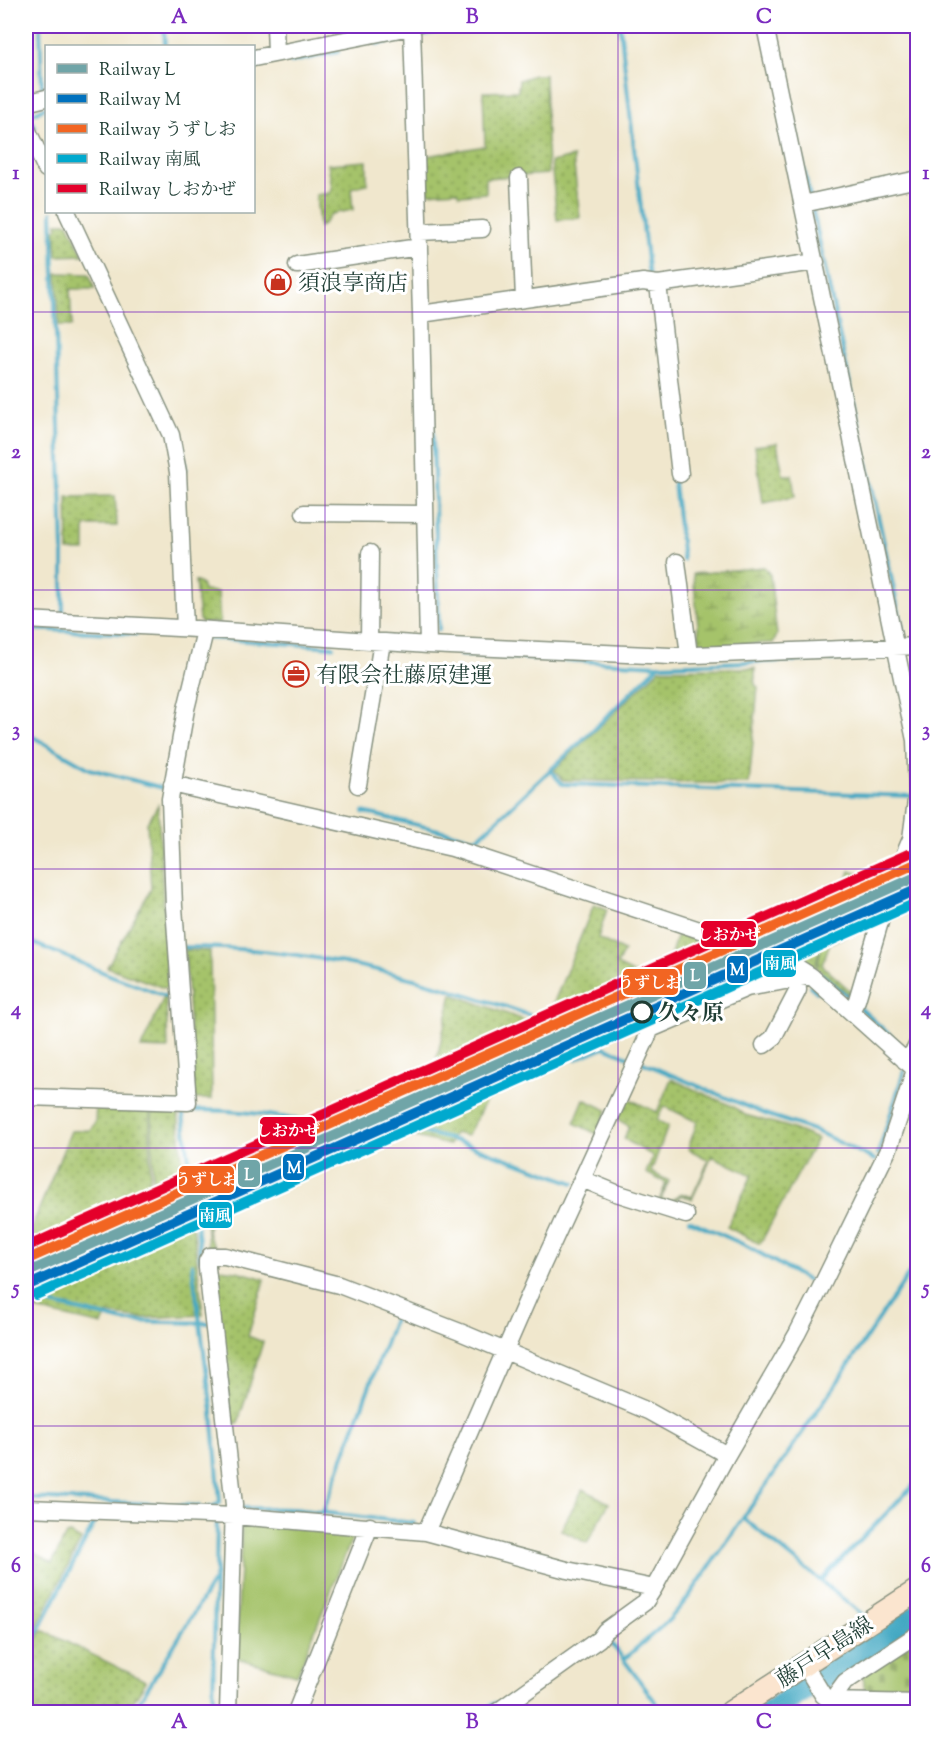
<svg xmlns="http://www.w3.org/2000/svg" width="943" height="1738" viewBox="0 0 943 1738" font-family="'Sorts Mill Goudy','Noto Serif JP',serif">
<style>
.grass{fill:url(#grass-dots);stroke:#62804f;stroke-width:1.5;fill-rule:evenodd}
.wetland{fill:url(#wetland-marsh);stroke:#62804f;stroke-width:1.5}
.cemetery{fill:url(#cemetery-stones);stroke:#62804f;stroke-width:1.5}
.garden{fill:#a5c36a;stroke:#62804f;stroke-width:1.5}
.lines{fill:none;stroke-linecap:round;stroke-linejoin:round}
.stream{stroke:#43a8c3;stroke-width:4}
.river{stroke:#43a8c3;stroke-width:24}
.street-casing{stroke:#889280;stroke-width:19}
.secondary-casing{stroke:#889280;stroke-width:25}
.street{stroke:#fff;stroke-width:16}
.secondary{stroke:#fbe5cf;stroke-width:22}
.rail-1-casing{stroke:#fff;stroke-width:15}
.rail-2-casing{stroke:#fff;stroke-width:15}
.rail-3-casing{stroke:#fff;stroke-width:15}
.rail-4-casing{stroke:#fff;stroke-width:15}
.rail-5-casing{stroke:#fff;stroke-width:15}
.rail-1{stroke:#70a5a8;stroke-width:10}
.rail-2{stroke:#0071be;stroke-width:10}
.rail-3{stroke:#f26522;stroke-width:10}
.rail-4{stroke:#00a9ce;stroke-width:10}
.rail-5{stroke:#e4002b;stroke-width:10}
.grid{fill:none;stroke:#7b2cbf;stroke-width:1.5;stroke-opacity:0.55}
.stop-dot{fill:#fff;stroke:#1f3d34;stroke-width:3}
.labels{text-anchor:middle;stroke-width:6;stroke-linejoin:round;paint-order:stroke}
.poi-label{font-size:22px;fill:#1f3d34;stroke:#fff;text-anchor:start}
.stop-label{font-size:22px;font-weight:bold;fill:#1f3d34;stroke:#fff;text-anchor:start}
.street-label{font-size:22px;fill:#1f3d34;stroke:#fff}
.line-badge{stroke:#fff;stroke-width:2}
.badge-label{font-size:16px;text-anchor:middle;font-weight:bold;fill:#fff}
.neatline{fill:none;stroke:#7b2cbf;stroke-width:2}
.grid-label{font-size:20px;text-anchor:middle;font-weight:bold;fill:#7b2cbf}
</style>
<defs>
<pattern id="grass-dots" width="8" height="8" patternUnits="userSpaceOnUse" patternTransform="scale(1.5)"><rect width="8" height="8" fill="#a5c36a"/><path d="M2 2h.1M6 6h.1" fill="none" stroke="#86a058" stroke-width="1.8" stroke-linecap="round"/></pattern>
<pattern id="wetland-marsh" width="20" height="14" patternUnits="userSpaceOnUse" patternTransform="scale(1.5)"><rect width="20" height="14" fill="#a5c36a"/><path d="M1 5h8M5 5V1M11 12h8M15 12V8" fill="none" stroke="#86a058"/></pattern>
<pattern id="cemetery-stones" width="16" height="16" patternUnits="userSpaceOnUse" patternTransform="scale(1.5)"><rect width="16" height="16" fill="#a5c36a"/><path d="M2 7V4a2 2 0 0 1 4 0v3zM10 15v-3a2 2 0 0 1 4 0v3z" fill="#86a058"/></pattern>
</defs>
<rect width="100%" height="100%" fill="#fff"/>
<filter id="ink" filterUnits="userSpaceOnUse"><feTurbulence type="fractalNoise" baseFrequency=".0167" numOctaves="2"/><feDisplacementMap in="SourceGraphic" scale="12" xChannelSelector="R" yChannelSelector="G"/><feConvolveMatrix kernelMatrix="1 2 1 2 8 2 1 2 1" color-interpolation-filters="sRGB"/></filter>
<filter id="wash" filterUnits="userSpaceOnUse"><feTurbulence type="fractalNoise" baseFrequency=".008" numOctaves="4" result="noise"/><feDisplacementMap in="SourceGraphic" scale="24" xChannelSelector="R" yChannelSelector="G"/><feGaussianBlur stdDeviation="1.35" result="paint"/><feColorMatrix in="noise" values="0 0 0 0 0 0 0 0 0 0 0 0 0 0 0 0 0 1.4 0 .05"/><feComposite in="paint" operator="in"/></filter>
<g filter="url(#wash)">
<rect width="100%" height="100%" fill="#f0e7cd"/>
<path class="grass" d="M534,75h11l3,99 -62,4v15l-27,2 -2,-4 -29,2 -1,-37 58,-10 -2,-54 35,-1 1,-11z
M573,157l7,61 -23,2 -6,-58z
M367,161v23l-16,4 2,22 -22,4 -8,11 -4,2 -3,-32 14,-2 2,-4 -4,-25z
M57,223h11l15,32 -26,1 -2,-26 3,-2z
M57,273l32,1 6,15h-25l2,37h-13z
M777,443l6,32h9l3,22 -32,6 -8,-57z
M115,496l2,30h-32v25h-17l-1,-54z
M195,581l7,4 1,6 15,1 2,31h-18l-3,-3z
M755,668v17l3,2 -9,97 -186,-4 -9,-10 106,-101z
M158,805l10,182 -4,1 -57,-21 44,-78 -4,-66z
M850,871l23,8 4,10 -39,17z
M594,904l13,5 -9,29 26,13 -7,14 36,18 -84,38 -19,-9z
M874,914l2,3 -5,13 -3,-4 -38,17 -8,22 31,28 -2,3 -34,-28 6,-30z
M681,933l30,14 1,6 -47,20 11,-35z
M822,937l-7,30h-3l-18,-19z
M185,950l25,1 2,148h-18z
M452,994l97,35 -118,54z
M164,997l2,2 2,50 -27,-1z
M671,1079l63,28 11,8 40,11 32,13 -57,105 -33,-17 25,-52 -40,-19 -20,43 -11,-4c-7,8 -12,9 -22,6l7,-18 -20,-10 7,-17 -29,-17 5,-13 -14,-8 10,-21 32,15zM664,1106l33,16 -9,27 21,11 -17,37 -11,-4c-7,7 -10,9 -20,6l8,-18 -18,-9 17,-46 -11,-6z
M359,1089l35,11 -41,20 -5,-3z
M485,1091l4,4 -22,41 -13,-3 -5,12 -53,-13 -58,23 -4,-4 120,-53z
M584,1099l23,11 -10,24 -23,-11z
M96,1106l54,5v100l-124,56v-26l45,-110 19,-1 5,-8z
M152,1111l26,1 7,84 -32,15z
M316,1161l5,3 -104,47c-13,15 -11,26 2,41l-11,-1 -2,-33 8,-13z
M192,1217l11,98 -64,3 -32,-4 -5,11 -76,-17v-20z
M211,1268l26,3 28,8 -17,57 15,6 -25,81h-6z
M583,1489l26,14 -22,40 -26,-13z
M70,1534l11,6 -55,108v-100l26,15 14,-28z
M42,1630l104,51 -19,31h-101v-49z"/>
<path class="wetland" d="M764,567l6,8 7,60 -4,8 -73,3 -7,-72z"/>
<path class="cemetery" d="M917,1639v58l-52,-2 -2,-21z"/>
<path class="garden" d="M242,1522l112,11 -57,142 -61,-17z"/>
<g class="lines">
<path class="stream" d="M40,26l2,65
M164,26l1,20
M620,26l29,251
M773,26l37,171
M416,36l44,-9
M377,44l32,-6
M291,62l47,-10
M35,127l-6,-11 17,-9
M812,207l91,425
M52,212l11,339v62
M430,348l9,282
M159,389c12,27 24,51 26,80
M673,475l10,85
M26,629l110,5
M208,638l125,9
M460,655l199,10 187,-6 47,-4
M26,733l64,36 77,20
M550,770l12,14 350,12
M363,812l109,26 7,-1 115,-108 65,-64
M26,940l86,36 61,23
M183,947c101,0 201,20 297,52 27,8 53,16 78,29
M752,969l3,5 25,-5 10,2
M821,977l1,-2 31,26
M810,986l7,6
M858,1006l50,46
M571,1051l5,8 28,-12 27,11
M641,1062l124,52 51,17 59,29
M182,1107l11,85
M183,1111c53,-4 107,8 160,15
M407,1128l50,13 117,42
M878,1154l26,-83
M196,1215l5,45
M689,1220l58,26 67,38
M192,1264l20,147 8,91 -7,5h-4
M26,1298l98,23 84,2
M26,1498l173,8
M240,1508l55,1 119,14
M323,1512l73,-198
M743,1518l120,97
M821,1580l97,-99
M606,1636l57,76
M26,1655l72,-139
M624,1659l45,-39 18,-21 149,-215 82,-124
M133,1712l81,-132 2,-7 1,-53
M213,1712l2,-134
M287,1712l24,-60
M482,1712l13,-9
M713,1712l10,-6"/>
<path class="river" d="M770,1712l148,-97"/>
</g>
</g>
<g filter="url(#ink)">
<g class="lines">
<g class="street-casing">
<path id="street" d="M275,26l1,27
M765,26l150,714 2,53 -6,46 -21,49 -33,112 -6,11
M412,27l9,287 7,331
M254,58l161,-32
M26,103l20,-5
M26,127l20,42
M519,178l5,121
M803,204l115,-25
M67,212l104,223 7,37 7,156
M419,232l63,-3
M297,265l122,-18
M658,284l22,190
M421,314l222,-32 15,2 158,-22
M304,513l121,1
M677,562l12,93
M26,620l171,9 231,16 242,11 248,-10
M369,641l1,-88
M172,784l280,64 317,105 20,9 22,14
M358,785l24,-143
M764,1045l9,-7 25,-48 -1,-12
M905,1061l9,-10 4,-8
M26,1097l162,5 -14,-195 -4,-108 16,-90 19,-78
M582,1179l34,14 70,22
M26,1508l208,8 192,16 141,38 87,18
M426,1532l116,-266 109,-237 96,-41 64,-12 107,96
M804,1664l19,31 8,6 87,2
M228,1712l6,-207 -27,-237v-7l3,-5h15l114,29 121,47 188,79 79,44
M296,1712l74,-186
M497,1712l102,-73 6,-8 40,-29 9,-14 73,-133 70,-121 27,-53 65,-133 26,-78
M830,1712l1,-11 14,-19 73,-48"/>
</g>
<g class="secondary-casing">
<path id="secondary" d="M731,1712l187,-122"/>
</g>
<use href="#street" class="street"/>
<use href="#secondary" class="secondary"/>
<g class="rail-1-casing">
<path id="rail-1" d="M26,1273l892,-397"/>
</g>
<g class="rail-2-casing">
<path id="rail-2" d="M31,1284l887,-395"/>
</g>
<g class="rail-3-casing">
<path id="rail-3" d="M26,1260l887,-395"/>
</g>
<g class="rail-4-casing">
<path id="rail-4" d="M36,1295l882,-393"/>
</g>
<g class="rail-5-casing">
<path id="rail-5" d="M26,1247l882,-393"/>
</g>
<use href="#rail-1" class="rail-1"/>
<use href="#rail-2" class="rail-2"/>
<use href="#rail-3" class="rail-3"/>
<use href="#rail-4" class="rail-4"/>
<use href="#rail-5" class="rail-5"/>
</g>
</g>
<path class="grid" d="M325,26v1686M618,26v1686M26,312h892M26,590h892M26,869h892M26,1148h892M26,1426h892"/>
<defs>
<g id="shop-ring" transform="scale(1.35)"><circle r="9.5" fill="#fff" stroke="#c8321e" stroke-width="1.5"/><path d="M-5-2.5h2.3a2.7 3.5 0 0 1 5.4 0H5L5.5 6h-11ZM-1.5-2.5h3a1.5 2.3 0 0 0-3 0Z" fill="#c8321e"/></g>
<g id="office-ring" transform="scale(1.35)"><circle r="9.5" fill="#fff" stroke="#c8321e" stroke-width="1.5"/><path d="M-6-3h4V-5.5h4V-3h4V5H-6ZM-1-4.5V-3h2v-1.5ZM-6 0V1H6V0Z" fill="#c8321e"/></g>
</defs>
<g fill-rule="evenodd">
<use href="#shop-ring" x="278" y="282"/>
<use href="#office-ring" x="296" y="674"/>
</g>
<circle class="stop-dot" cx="642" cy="1012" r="10"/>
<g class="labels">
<g class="poi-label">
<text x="298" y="290">須浪享商店</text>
<text x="316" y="682">有限会社藤原建運</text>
</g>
<g class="stop-label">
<text x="658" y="1020">久々原</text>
</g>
<g class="street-label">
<text transform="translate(824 1651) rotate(-33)" y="8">藤戸早島線</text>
</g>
</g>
<g class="line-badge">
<rect x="700" y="920" width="57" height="28" rx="6" fill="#e4002b"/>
<rect x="762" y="949" width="35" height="29" rx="6" fill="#00a9ce"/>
<rect x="726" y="955" width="23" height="29" rx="6" fill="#0071be"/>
<rect x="683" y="961" width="24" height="29" rx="6" fill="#70a5a8"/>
<rect x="622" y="968" width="57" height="28" rx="6" fill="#f26522"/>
<rect x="259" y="1116" width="57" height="29" rx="6" fill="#e4002b"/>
<rect x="282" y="1153" width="23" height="28" rx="6" fill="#0071be"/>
<rect x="237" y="1159" width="24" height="29" rx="6" fill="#70a5a8"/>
<rect x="178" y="1165" width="57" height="29" rx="6" fill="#f26522"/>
<rect x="198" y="1201" width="35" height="28" rx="6" fill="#00a9ce"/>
</g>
<g class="badge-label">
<text x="729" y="940">しおかぜ</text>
<text x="780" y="969">南風</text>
<text x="737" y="975">M</text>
<text x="695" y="981">L</text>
<text x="650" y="988">うずしお</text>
<text x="288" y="1136">しおかぜ</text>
<text x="294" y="1173">M</text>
<text x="249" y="1180">L</text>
<text x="207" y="1185">うずしお</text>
<text x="215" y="1221">南風</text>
</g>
<rect width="943" height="1738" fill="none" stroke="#fff" stroke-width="66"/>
<rect x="45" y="45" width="210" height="168" fill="#ffffff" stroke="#a5b1ae" stroke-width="1.5"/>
<rect x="57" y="64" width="30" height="9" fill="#70a5a8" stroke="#a5b1ae" stroke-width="1.5"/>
<text x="99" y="75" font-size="18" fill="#1f3d34">Railway L</text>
<rect x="57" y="94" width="30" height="9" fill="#0071be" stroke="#a5b1ae" stroke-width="1.5"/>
<text x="99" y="105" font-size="18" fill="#1f3d34">Railway M</text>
<rect x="57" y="124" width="30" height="9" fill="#f26522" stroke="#a5b1ae" stroke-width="1.5"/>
<text x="99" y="135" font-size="18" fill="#1f3d34">Railway うずしお</text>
<rect x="57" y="154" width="30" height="9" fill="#00a9ce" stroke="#a5b1ae" stroke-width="1.5"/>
<text x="99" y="165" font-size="18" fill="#1f3d34">Railway 南風</text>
<rect x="57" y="184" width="30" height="9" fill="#e4002b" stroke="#a5b1ae" stroke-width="1.5"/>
<text x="99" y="195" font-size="18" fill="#1f3d34">Railway しおかぜ</text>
<rect x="33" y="33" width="877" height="1672" class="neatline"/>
<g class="grid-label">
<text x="179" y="23">A</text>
<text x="472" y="23">B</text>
<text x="764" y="23">C</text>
<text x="16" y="179">1</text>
<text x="926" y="179">1</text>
<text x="16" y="458">2</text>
<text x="926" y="458">2</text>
<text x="16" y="736">3</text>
<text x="926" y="736">3</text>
<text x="16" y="1015">4</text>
<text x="926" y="1015">4</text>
<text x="16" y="1294">5</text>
<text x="926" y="1294">5</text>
<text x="16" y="1572">6</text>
<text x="926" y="1572">6</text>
<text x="179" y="1728">A</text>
<text x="472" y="1728">B</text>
<text x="764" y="1728">C</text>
</g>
</svg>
